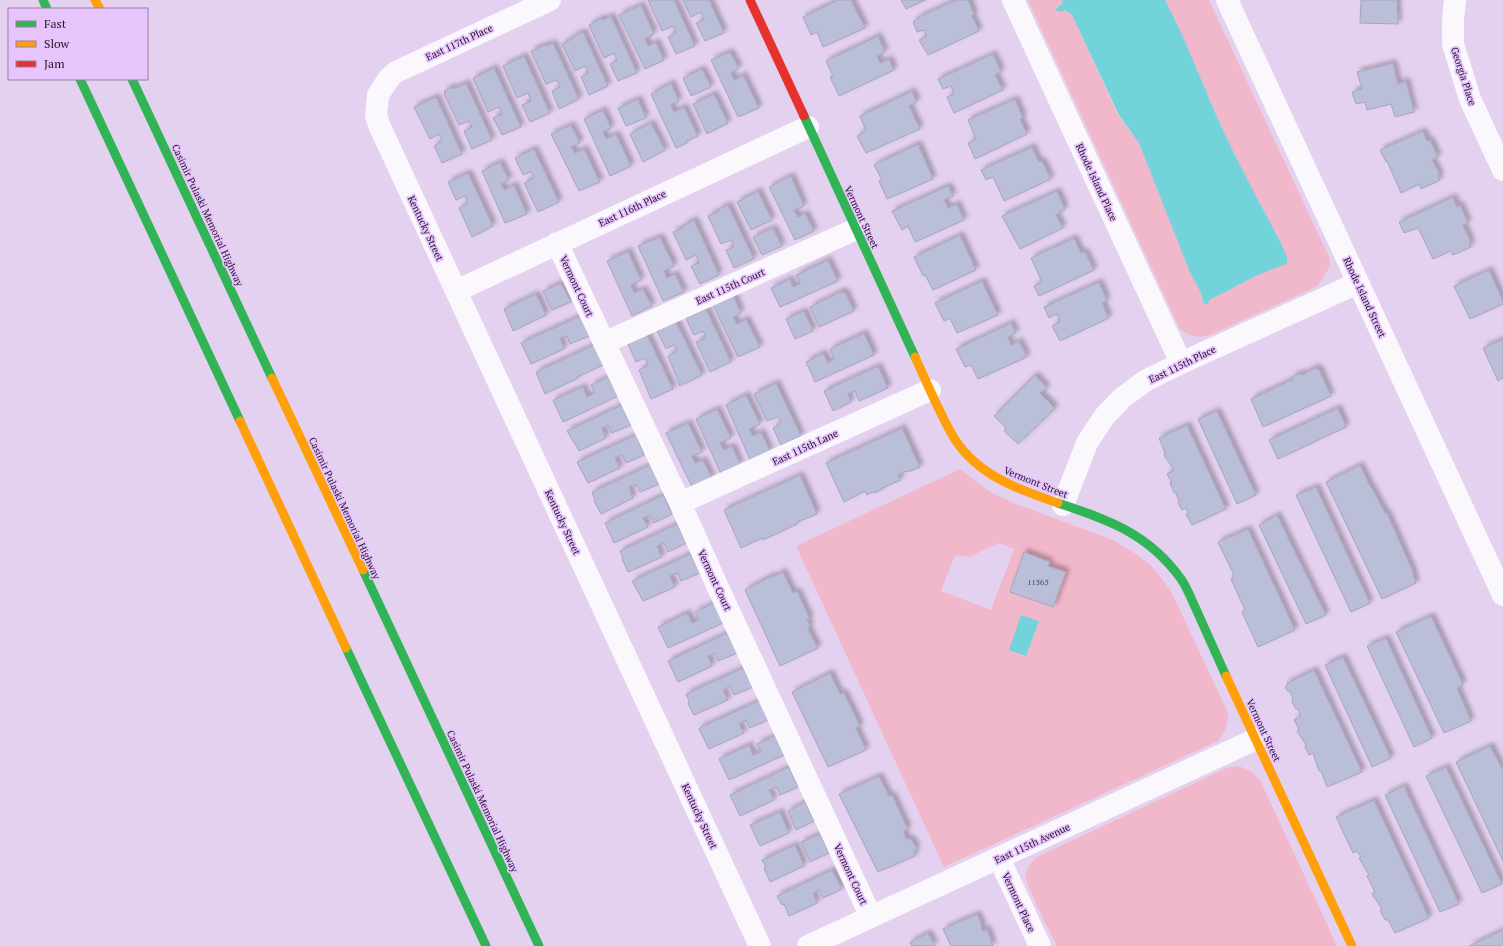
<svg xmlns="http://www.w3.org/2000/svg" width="1503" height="946" viewBox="0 0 1503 946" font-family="'PT Serif',serif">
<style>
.green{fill:#f1b7ca;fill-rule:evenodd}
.water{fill:#72d3da}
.building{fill:#bbbed9;stroke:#a6a5bc;filter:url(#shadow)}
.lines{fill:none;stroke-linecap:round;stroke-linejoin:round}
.street{stroke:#fbf8fd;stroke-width:22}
.fast{stroke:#30b455;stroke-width:9}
.slow{stroke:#ff9f0a;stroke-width:9}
.jam{stroke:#e5322d;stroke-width:9}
.labels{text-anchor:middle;stroke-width:3.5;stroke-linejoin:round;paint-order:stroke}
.number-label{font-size:8px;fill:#483e54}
.street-label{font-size:10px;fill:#211428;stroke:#e8c4fd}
</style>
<defs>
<filter id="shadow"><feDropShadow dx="3.5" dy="-3.5" stdDeviation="2" flood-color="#0004"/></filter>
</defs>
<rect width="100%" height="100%" fill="#e4d1f0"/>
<path class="green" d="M1028,0h34l1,2 -8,7 10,1 7,5 46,100 21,28 50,127 12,23 2,10 63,-32 20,-7 1,-7 -6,-14c-20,-38 -41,-76 -59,-115 -19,-42 -35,-86 -57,-128h44l120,257 1,9 -12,20 -108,49c-12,3 -20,2 -30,-6z
M960,469l30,23 26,12 97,36 23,14 15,11 20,26 57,122c0,11 -3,20 -10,28l-274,126 -148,-321zM999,543l15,6 -23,61 -50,-19 14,-36 14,2zM1024,553l26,8 -2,5 18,6 -13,35 -43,-15z
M1239,766l13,6 8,8 77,166h-280c-6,-11 -32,-62 -31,-71 0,-7 6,-13 11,-18l192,-90z"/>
<path class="water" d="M1062,0h103c22,42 38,86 57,128 18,39 39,77 59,115l6,14v7c-28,8 -52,24 -78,36l-1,4 -5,-1 -2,-10 -12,-23 -50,-127 -20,-28 -47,-100 -7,-5 -4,2 -6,-2 8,-8z
M1021,615l18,6 -13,35 -17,-6z"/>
<path class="building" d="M648,0h26l21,46 -19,8 -8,-17 8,-4 -3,-7 -11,5z
M683,0h26l15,33 -19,8 -9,-18 8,-3 -3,-8 -10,5z
M838,0h13l14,28 -42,19 -6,-15 -6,3 -8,-18z
M901,0h24l-19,9z
M956,0h12l6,14 -2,2 7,15 -51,24 -9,-15 8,-4 -3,-6 -7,2 -4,-10 6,-4v-1z
M1361,0h36l1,24 -38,-1z
M641,5l13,29 -9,5 3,7 8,-4 8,18 -19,9 -26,-54z
M611,16l26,57 -19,8 -8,-17 7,-4 -3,-7 -10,5 -15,-33 13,-7 1,2z
M583,32l25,54 -19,9 -8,-18 7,-4 -3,-7 -10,5 -13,-27 11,-6v-2z
M878,36l7,16 -8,4 3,7 9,-4 5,11 -55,26 -9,-19 3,-1 -7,-15z
M553,43l26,56 -20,10 -7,-18 8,-4 -3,-7 -11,4 -15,-33 14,-6 1,1z
M730,52l9,16 -8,5 3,7 9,-5 16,33 -21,9 -27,-57z
M993,54l8,18 -6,3 8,15 -49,23 -7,-16 7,-3 -3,-8 -8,3 -5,-10z
M524,56l26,57 -20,9 -8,-17 9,-4 -3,-8 -11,5 -14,-32z
M1393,63l5,21 8,-3 8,31 -19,5 -4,-13 -24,6 -2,-8 -9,2 -4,-12 10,-3 -5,-17z
M494,68l27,59 -19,8 -9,-17 9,-4 -3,-7 -11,5 -15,-34z
M702,69l9,18 -20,9 -8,-18z
M466,83l26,57 -20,9 -8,-18 8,-4 -3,-6 -10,4 -15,-31 1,-1 -1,-2 8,-4 1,2z
M671,83l8,18 -8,4 3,7 10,-5 14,29 -12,5 1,2 -11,5 -25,-54z
M912,91l5,11 -8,4 11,23 -54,24 -9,-17 9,-5 -6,-15z
M714,94l14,29 -21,11 -14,-30z
M436,97l26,57 -20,9 -8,-17 8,-5 -3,-7 -9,5 -16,-32z
M638,99l8,19 -20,8 -8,-18z
M1015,99l8,19 -3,1 7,15 -52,25 -7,-16 8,-4 -8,-19z
M603,110l8,18 -8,4 3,7 10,-5 15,32 -21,10 -26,-57z
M651,123l14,27 -22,12 -13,-28z
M571,125l9,18 -9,4 4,6 9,-4 16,33 -21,9 -28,-57z
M1423,131l4,10 3,-1 8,17 -6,3 8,15h-2l2,5 -19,9 -2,-5 -18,9 -14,-32 -1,1 -6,-12z
M918,144l15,35 -46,20 -8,-18 3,-1 -8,-15z
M1032,147l7,15 3,-1 9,18 -47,22 -11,-24 -7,3 -5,-10z
M534,149l25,53 -21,10 -14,-29 10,-5 -3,-6 -8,3 -8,-17z
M500,162l9,18 -8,4 3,6 10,-5 13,29 -22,9 -23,-52z
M468,173l25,53 -21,11 -13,-29 9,-5 -3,-7 -9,4 -8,-18z
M791,176l13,30 -10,4 4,7 7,-4 9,18 -19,9 -26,-53z
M948,186l5,10 -9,4 4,8 9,-4 7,16 -49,22 -7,-16 -6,4 -10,-19z
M758,191l14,29 -21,10 -14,-28z
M1057,191l8,18 -9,6 7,13 -43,21 -18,-33z
M1453,197l4,10 3,-2 8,18 -5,2 8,17h-2l2,5 -18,8 -3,-4 -17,8 -15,-31 -14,5 -5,-11z
M728,205l26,54 -20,9 -8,-18 8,-3 -3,-7 -10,4 -13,-28 11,-5v-2z
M694,220l25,55 -19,9 -9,-18 8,-3 -3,-8 -10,5 -13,-28 10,-4 1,-3z
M773,228l9,18 -20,9 -9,-18z
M960,235l16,35 -43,20 -8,-15 -2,1 -9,-19z
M660,237l14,29 -10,5 3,7 8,-4 9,18 -21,9 -25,-55z
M1074,238l7,15 4,-1 9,18 -55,26 -5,-10 8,-4 -11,-24z
M628,251l13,29 -10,5 3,8 9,-4 9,17 -20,10 -25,-55z
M828,260l10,21 -58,26 -9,-19 19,-9 3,8 7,-3 -4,-9z
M1489,270l14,31v3l-33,15 -16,-33z
M982,281l16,34 -41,18 -7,-15 -6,3 -9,-18z
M1099,282l8,19 -5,2 7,15 -49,23 -8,-15 8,-4 -3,-8 -8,4 -5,-11z
M561,283l10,19 -19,8 -9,-19z
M842,291l1,2 2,-1 9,19 -35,16 -9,-20z
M536,294l10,21 -33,16 -9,-22z
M733,295l8,18 -8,4 4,7 9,-5 14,28 -22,10 -25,-52z
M706,309l25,53 -21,10 -14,-30 10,-4 -3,-7 -8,4 -2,-1 -7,-16z
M804,311l9,20 -18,8 -9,-20z
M580,316l9,20 -19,8 -3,-8 -7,2 4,11 -33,15 -10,-21z
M676,322l26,53 -22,11 -12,-30 9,-5 -3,-6 -8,4 -9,-18z
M1011,323l5,10 -8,4 3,8 8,-4 8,16 -49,22 -7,-14 -6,2 -9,-18z
M864,333l10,22 -59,27 -9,-20 17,-9 5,10 6,-4 -4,-10z
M647,335l26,54 -22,10 -12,-29 9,-5 -3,-7 -9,4 -8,-18z
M1503,339v39l-5,3 -15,-33z
M594,345l9,20 -26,12 1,1 -33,16 -9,-22z
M878,366l10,22 -29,13 -4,-10 -7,3 3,8 -18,9 -9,-20z
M1316,367v2h3l12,27 -68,31 -12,-28 42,-20 -1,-2 9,-4 1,2z
M1035,375l12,13 -7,5 15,15 -37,36 -14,-13 2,-3 -12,-12z
M608,377l10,19 -55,26 -10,-22 30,-13 4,10 8,-4 -4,-8z
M776,383l25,53 -20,9 -8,-17 8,-5 -3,-6 -11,4 -13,-27z
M746,395l14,29 -11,5 4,7 8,-4 9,19 -20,9 -24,-55z
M622,405l9,20 -19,8 -4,-8 -6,3 4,10 -27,13 -12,-20z
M1338,408l8,19 -68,32 -9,-19z
M717,409l14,29 -11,5 4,7 8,-4 8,18 -19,10 -25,-55z
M1217,411l39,84 -19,9 -39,-85z
M688,423l14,29 -10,4 3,7 8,-3 9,18 -20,9 -26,-54z
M1187,425l39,84 -34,16 -6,-11 2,-1 -2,-5 -4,2 -4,-7 1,-1 -3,-9h-2l-4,-10h2l-5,-9 7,-4 -10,-15 1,-2 -6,-15z
M902,428l18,39 -12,5 -2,-1 -8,4 3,5 -19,8 1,1 -8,4v-2l-8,4 -2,-4 -21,11 -18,-39z
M636,435l8,20 -18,8 -4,-8 -7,3 5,10 -32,15 -11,-21z
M650,465l9,19 -19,8 -4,-7 -7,2 4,11 -32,16 -7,-13 1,-1 -3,-8z
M1360,465l11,23h1l13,25h2l27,61 -1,1 3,8 -34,16 -56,-117z
M800,475l17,39 -20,8v2l-34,16 -1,-2 -21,10 -17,-38z
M1316,487l54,116 -19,9 -55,-117z
M663,495l9,19 -18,9 -4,-8 -7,3 5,9 -34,16 -9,-20z
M1277,515l49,100 -20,9 -47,-99z
M677,524l9,19 -18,9 -4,-9 -7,3 5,11 -34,15 -6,-13 1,-1 -3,-7z
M1248,529l47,101 -37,17 -16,-35 3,-2 -14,-31 2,-1 -1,-2 2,-1 -16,-33z
M1024,552l26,10 -2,4 18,6 -13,35 -43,-15z
M690,554l10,19 -19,8 -3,-8 -8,3 5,11 -32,14 -11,-20z
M783,572l10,21 4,-2 13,28 -3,1 3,5 -2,4 10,19 -38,18 -35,-76 26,-14 1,1z
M714,603l9,20 -55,25 -10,-21 29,-14 5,10 7,-3 -4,-8z
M1431,616l32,68 -6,4 14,33 -27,12 -48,-101z
M727,633l10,20 -19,8 -3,-8 -7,3 4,10 -34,16 -10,-21z
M1386,638l46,100 -18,9 -47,-101z
M1343,657l48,101 -19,9 -47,-102z
M743,668l10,19 -19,8 -4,-9 -7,4 5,10 -34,15 -6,-11 1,-3 -3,-7z
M1314,670l48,102 -35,15 -6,-16h-2l-6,-18 -4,2 -4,-8 1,-2 -9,-14 2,-2 -5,-9 7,-4 -3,-7h-2l-4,-7 1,-2 -3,-9 -2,1 -3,-5 3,-2 -1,-2z
M830,673l10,21 4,-1 16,33 -4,2 10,22 -38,17 -36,-75z
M759,701l9,19 -18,8 -4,-8 -7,4 5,9 -35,16 -10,-20 2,-2z
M775,736l9,19 -55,25 -10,-21 30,-14 4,10 8,-3 -4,-8z
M1490,746l13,24v91l-47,-99z
M789,767l9,20 -18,8 -3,-8 -8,3 5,10 -34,16 -10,-21z
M1446,767l56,117 -20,9 -56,-117z
M879,776l10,20 3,-1 16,34 -4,2 2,8h5l6,10 -3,2 1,5 -37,16 -39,-78z
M1404,786l55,118 -19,8 -55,-117z
M1374,800l55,118 -34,15 -7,-13h-3l-5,-10 2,-1 -10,-15 3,-2 -8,-16 2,-1 -10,-17 2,-1 -4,-6 -4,2 -17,-36z
M805,802l9,19 -18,9 -8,-19z
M780,812l9,21 -29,13 -10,-21z
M820,834l9,19 -19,9 -9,-20z
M795,845l9,21 -34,16 -6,-14 2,-1 -4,-7z
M832,870l10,19 -19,9 -4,-8 -6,3 4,10 -28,13 -5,-12 -2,1 -5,-9z
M977,914l5,11 -1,1 2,5 4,-2 6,17h-42l-8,-17z
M1503,930v16h-34z
M928,933l7,13h-23l-2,-4z"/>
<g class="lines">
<path class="street" d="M550,0l-154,72 -7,6 -11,17 -2,20 3,10 381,821
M1013,0l168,363
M1227,0l276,595
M1455,0l-2,20v24l17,55 33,71
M557,243l123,260 35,78 156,336
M456,291l352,-164
M604,343l252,-114
M680,503l250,-113
M1063,505l24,-62 17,-26 18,-19 23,-17 36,-18 177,-80
M999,858l41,88
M808,946l448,-207"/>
<path class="fast" d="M43,0l4,9
M80,79l160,342
M132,79l140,299
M804,116l111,241
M1058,503c51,17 91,31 123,76 6,8 10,20 15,30 10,22 20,45 30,67
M363,570l176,376
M346,648l140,298"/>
<path class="slow" d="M95,0l5,9
M915,357c11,24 22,50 35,74 22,42 66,58 108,72
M272,378l91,192
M240,421l106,227
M1226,676l126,270"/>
<path class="jam" d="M750,0l54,116"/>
</g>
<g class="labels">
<g class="number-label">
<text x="1038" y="585">11565</text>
</g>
<g class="street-label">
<text transform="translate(459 42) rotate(-25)" y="4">East 117th Place</text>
<text transform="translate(1464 76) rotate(72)" y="4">Georgia Place</text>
<text transform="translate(1097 182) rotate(65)" y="4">Rhode Island Place</text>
<text transform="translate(632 208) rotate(-25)" y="4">East 116th Place</text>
<text transform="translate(208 215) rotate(65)" y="4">Casimir Pulaski Memorial Highway</text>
<text transform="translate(862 217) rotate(65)" y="4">Vermont Street</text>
<text transform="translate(426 228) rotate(65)" y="4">Kentucky Street</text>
<text transform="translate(577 286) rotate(65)" y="4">Vermont Court</text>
<text transform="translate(730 286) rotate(-24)" y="4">East 115th Court</text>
<text transform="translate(1365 297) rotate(65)" y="4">Rhode Island Street</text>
<text transform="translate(1182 364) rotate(-26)" y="4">East 115th Place</text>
<text transform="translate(805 447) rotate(-25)" y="4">East 115th Lane</text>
<text transform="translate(1036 482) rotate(22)" y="4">Vermont Street</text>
<text transform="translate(345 508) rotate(65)" y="4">Casimir Pulaski Memorial Highway</text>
<text transform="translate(563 522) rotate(65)" y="4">Kentucky Street</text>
<text transform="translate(715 580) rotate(65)" y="4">Vermont Court</text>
<text transform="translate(1264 730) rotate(65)" y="4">Vermont Street</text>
<text transform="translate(483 801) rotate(65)" y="4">Casimir Pulaski Memorial Highway</text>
<text transform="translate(700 816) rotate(65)" y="4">Kentucky Street</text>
<text transform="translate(1032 843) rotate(-25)" y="4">East 115th Avenue</text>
<text transform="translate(851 874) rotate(65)" y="4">Vermont Court</text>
<text transform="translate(1019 902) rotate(65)" y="4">Vermont Place</text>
</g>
</g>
<rect x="8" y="8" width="140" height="72" fill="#e8c4fd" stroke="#987ea8"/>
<rect x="16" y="21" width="20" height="6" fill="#30b455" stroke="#987ea8"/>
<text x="44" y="28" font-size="12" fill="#211428">Fast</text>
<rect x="16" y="41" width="20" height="6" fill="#ff9f0a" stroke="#987ea8"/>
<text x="44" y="48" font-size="12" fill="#211428">Slow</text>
<rect x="16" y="61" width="20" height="6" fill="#e5322d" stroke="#987ea8"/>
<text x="44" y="68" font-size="12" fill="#211428">Jam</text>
</svg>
